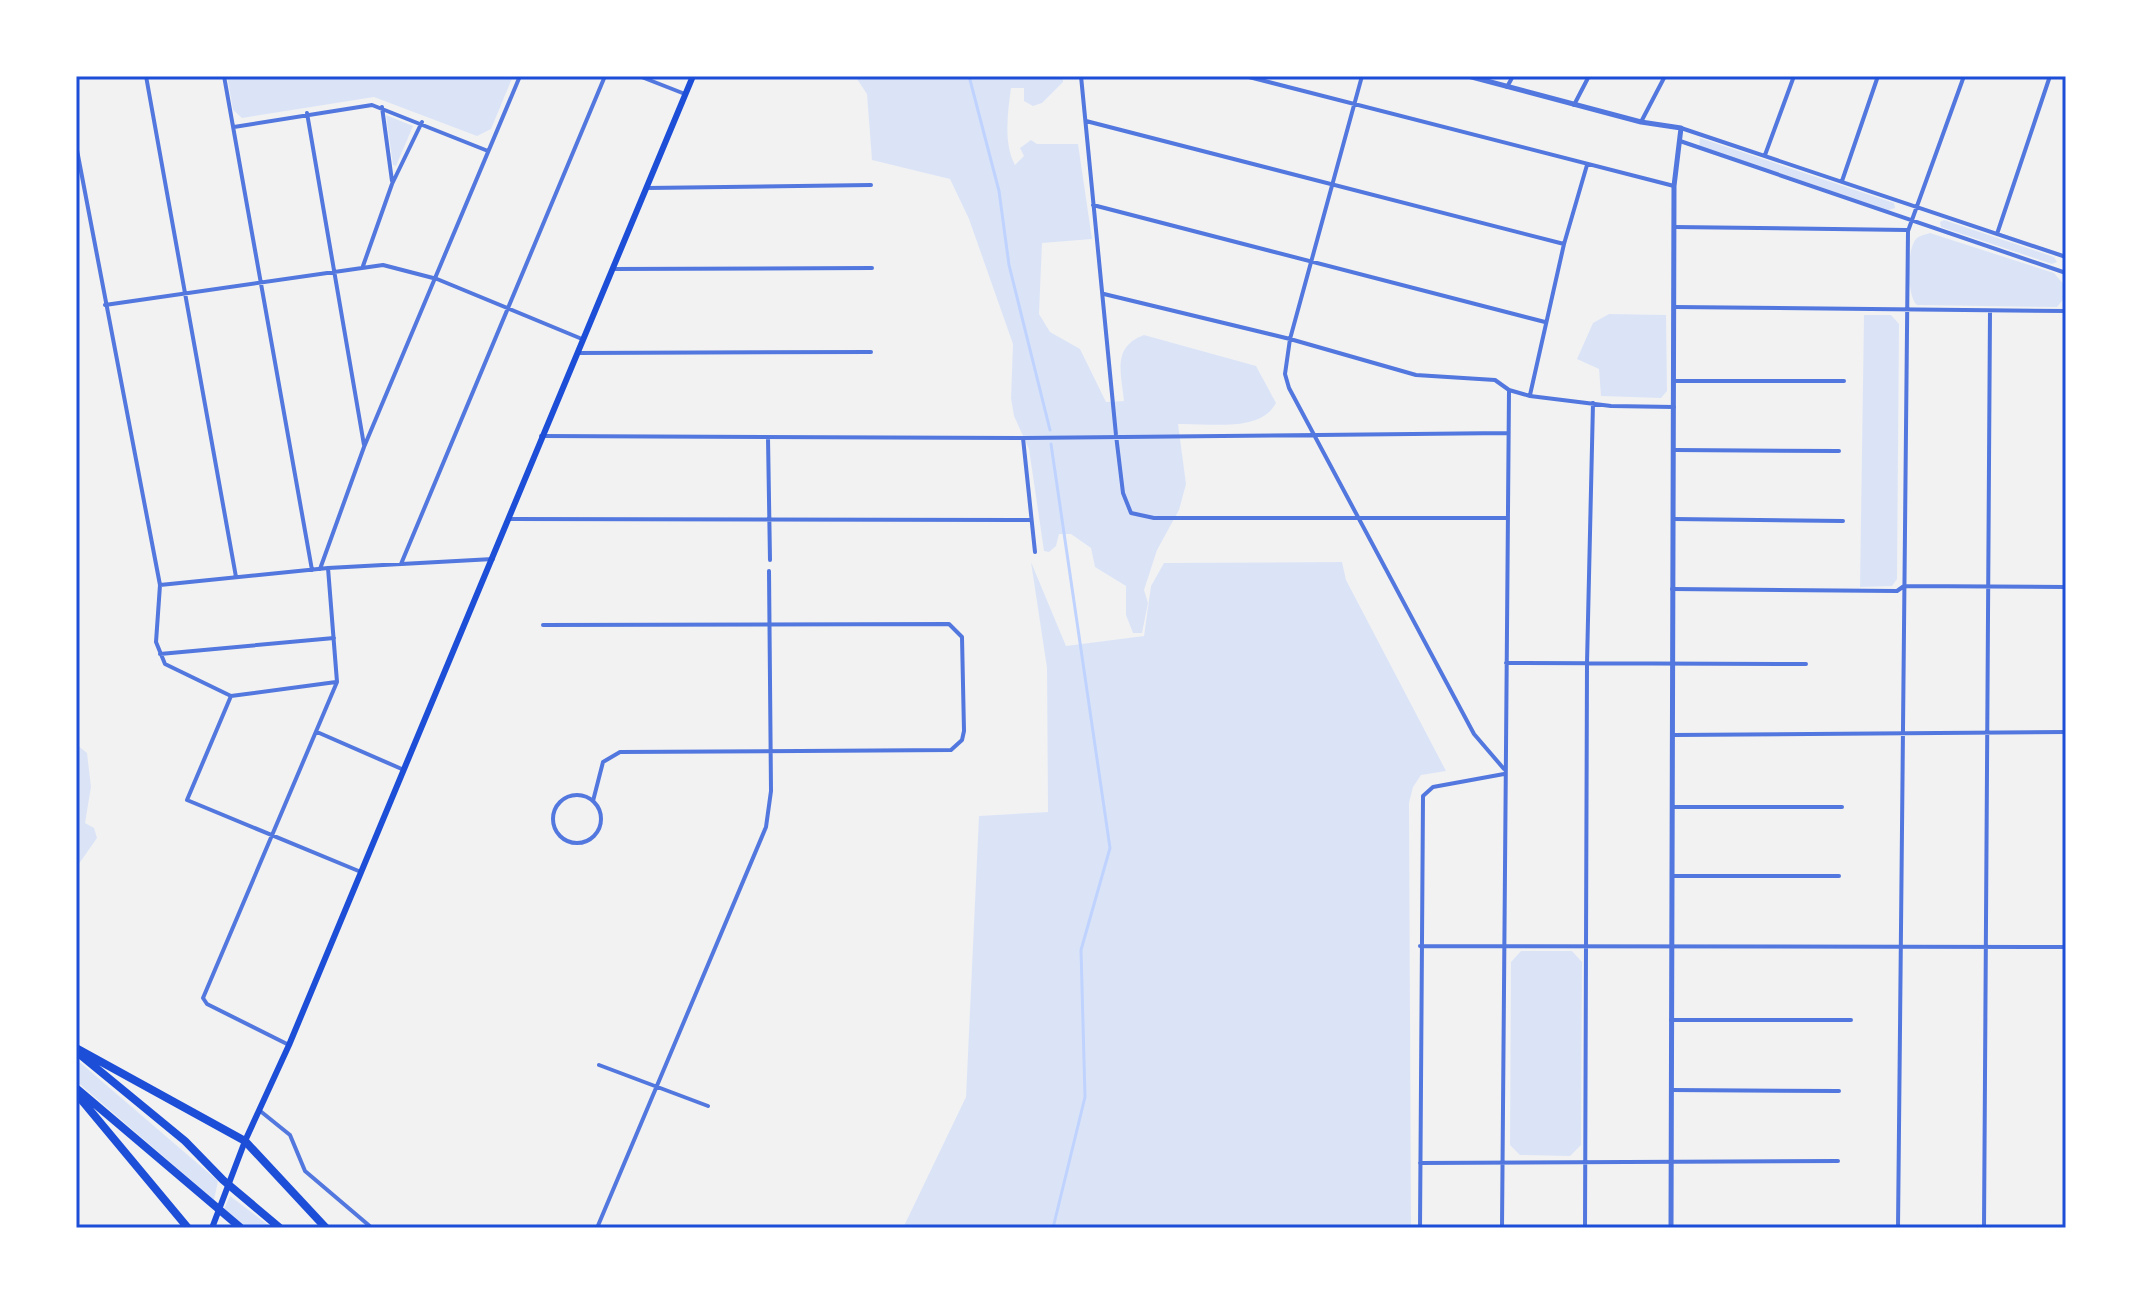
<svg xmlns="http://www.w3.org/2000/svg" width="2142" height="1304" viewBox="0 0 2142 1304" font-family="'Crimson Pro',serif">
<style>
.green{fill:#dbe4f7}
.lines{fill:none;stroke-linecap:round;stroke-linejoin:round}
.stream{stroke:#bfd3fe;stroke-width:3}
.minor{stroke:#5277de;stroke-width:4}
.tertiary{stroke:#5277de;stroke-width:5}
.secondary{stroke:#1d4ed8;stroke-width:6}
.motorway{stroke:#1d4ed8;stroke-width:8}
.neatline{fill:none;stroke:#1d4ed8;stroke-width:3}
</style>
<rect width="100%" height="100%" fill="#f2f2f2"/>
<path class="green" d="M227,76h286l-22,53 -14,7 -103,-39 -132,21 -9,-8z
M855,76h208v6l-21,21 -9,3 -9,-5v-13h-13c-3,24 -8,54 4,77l9,-9 -4,-8 11,-8 6,4h41l14,95 -50,4 -3,71 11,18 30,17 26,53 18,-1c-3,-29 -12,-54 20,-66l112,31 20,37c-16,30 -68,20 -98,21l8,60 -7,26 -22,40 -13,40 4,13 -6,30h-9l-7,-18v-29l-31,-19 -4,-19 -20,-14h-12l-3,12 -7,6 -5,-1 -15,-102 -15,-33 -3,-18 2,-54 -44,-125 -19,-40 -78,-19 -5,-66z
M386,115l27,11 -17,40 -3,-1z
M1700,138l194,65 1,5 -7,2 -189,-64z
M1944,220l110,37 3,5 -5,2 -111,-37 -1,-5z
M1930,233l124,40 11,13 1,10 -9,11 -140,-2c-10,-8 -10,-51 -3,-63 3,-6 9,-7 16,-9z
M1609,314l57,1 1,76 -6,7 -60,-2 -2,-27 -22,-10 16,-36z
M1864,315h27l8,9 -2,255 -5,7 -32,1z
M1031,562l35,84 78,-10 7,-50 13,-23 178,-1 4,18 100,191 -25,4 -8,12 -4,16 2,425h-508l63,-131 13,-281 69,-4 -1,-144z
M76,744l11,9 4,34 -6,36 9,5 3,10 -21,30z
M1521,951h51l10,11 -1,183 -11,11 -50,-1 -10,-10 1,-183z
M76,1059l142,122 -4,19 -138,-119z
M230,1196l42,32h-25l-23,-19z"/>
<g class="lines">
<path class="stream" d="M969,76l30,115 10,74 41,165
M1051,444l59,404 -29,102 4,147 -32,131"/>
<path class="minor" d="M146,76l90,501
M224,76l88,494
M639,76l46,18
M1081,76l35,359 7,58 8,20 23,5h353
M1245,76l429,110
M1362,76l-72,263 -5,35 4,14 185,346 30,35
M1507,87l6,-11
M1574,105l15,-29
M382,107l10,74
M307,113l57,332
M1086,121l478,123
M1641,122l24,-46
M234,127l138,-22 116,46
M1681,128l385,129
M1680,141l386,132
M76,145l84,440 -4,57 9,22 66,32 -44,104 174,72
M1765,155l29,-79
M1842,181l36,-105
M647,188l224,-3
M1093,205l452,117
M1674,227l233,3
M1997,234l53,-158
M363,266l29,-82 30,-62
M612,269l260,-1
M1104,294l186,45 126,36 79,5 14,10 21,6 81,10 63,1
M105,305l278,-40 54,14 145,60
M1674,307l392,4
M577,353l294,-1
M1674,381h170
M1530,395l34,-151 23,-79
M541,436l482,2 484,-5
M768,438l2,122
M1023,438l12,114
M1675,450l164,1
M510,519l520,1
M1673,519l170,2
M401,564l204,-488
M320,569l44,-122 156,-371
M160,585l168,-17 165,-9
M1672,589l225,2 7,-5 162,1
M543,625l406,-1 13,13 2,94 -2,9 -11,10 -331,2 -17,10 -10,39
M160,654l174,-16
M1506,663l300,1
M231,696l105,-14
M317,732l87,38
M1674,735l392,-3
M553 819a24 24 0 1 1 48 0a24 24 0 1 1-48 0Z
M1673,807h169
M1672,876h167
M1420,946l646,1
M1671,1020h180
M289,1045l-82,-41 -4,-6 134,-316 -9,-114
M599,1065l109,41
M1671,1090l168,1
M259,1110l31,25 15,36 67,57
M1420,1163l418,-2
M597,1228l169,-401 5,-36 -2,-220
M1420,1228l3,-432 10,-9 71,-13
M1502,1228l7,-838
M1585,1228l2,-565 6,-260
M1898,1228l10,-997 56,-155
M1984,1228l6,-917"/>
<path class="tertiary" d="M1468,76l173,46 40,6 -7,58 -3,1042"/>
<path class="secondary" d="M212,1228l33,-87 44,-96 404,-969"/>
<path class="motorway" d="M76,1048l169,93 81,87
M78,1053l107,88 38,39 57,48
M76,1088l165,140
M79,1097l109,131"/>
</g>
<rect width="2142" height="1304" fill="none" stroke="#ffffff" stroke-width="156"/>
<rect x="78" y="78" width="1986" height="1148" class="neatline"/>
</svg>
